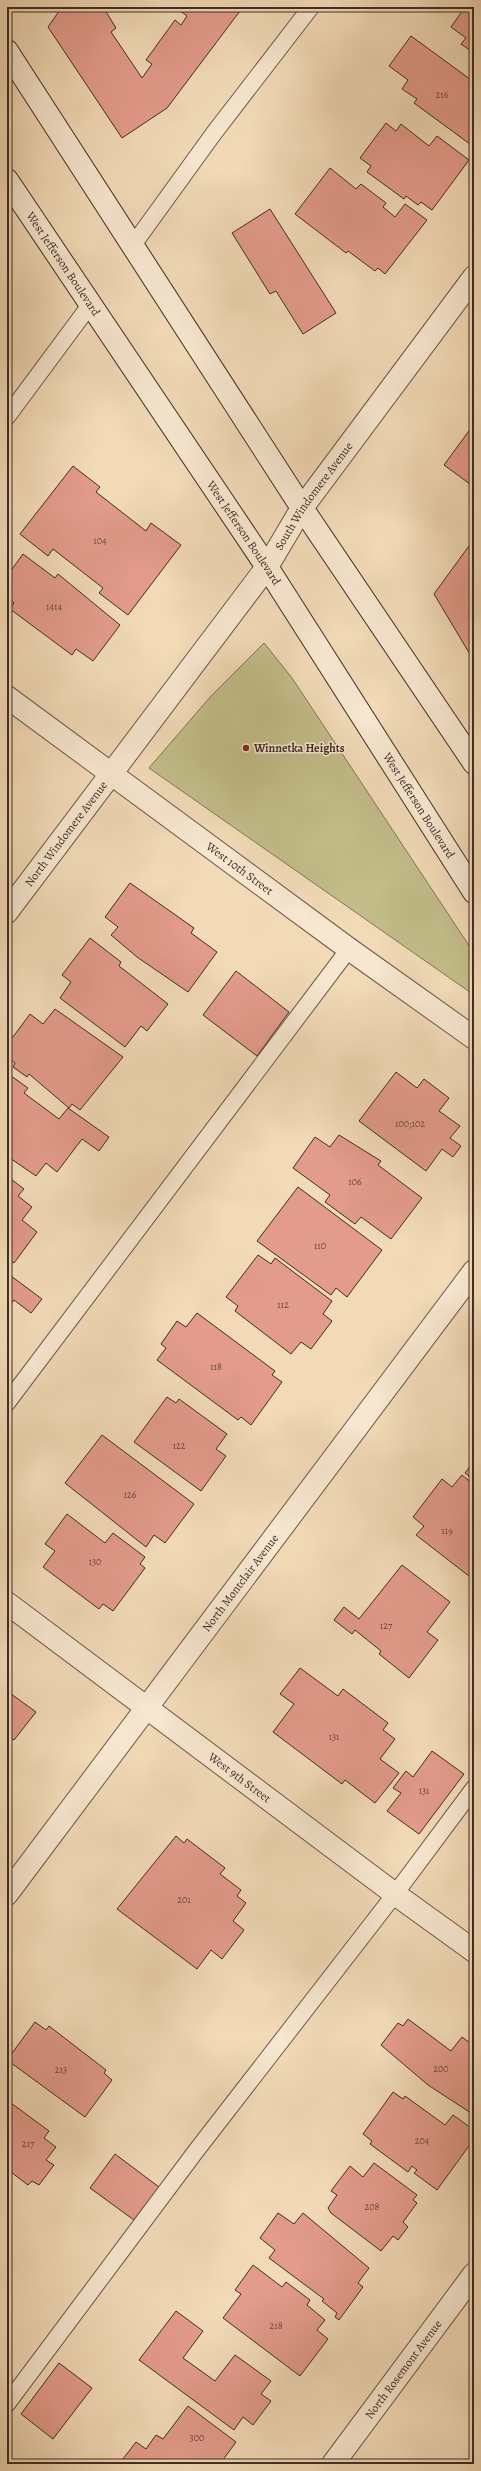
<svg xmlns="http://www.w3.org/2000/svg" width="481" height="2471" viewBox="0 0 481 2471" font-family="Alegreya,serif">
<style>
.green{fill:#c2bd89;stroke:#807556}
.building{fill:#e39b8b;stroke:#3f2d24}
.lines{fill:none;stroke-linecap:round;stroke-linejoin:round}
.lane-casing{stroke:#6c5849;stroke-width:18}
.street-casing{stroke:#6c5849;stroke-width:24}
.secondary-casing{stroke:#3f2d24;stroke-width:24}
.lane{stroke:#f7e7d0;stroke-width:16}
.street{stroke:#f7e7d0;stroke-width:22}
.secondary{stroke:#f7e7d0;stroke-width:22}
.poi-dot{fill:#8f2418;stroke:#f7e7d0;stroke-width:1.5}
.labels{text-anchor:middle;stroke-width:3;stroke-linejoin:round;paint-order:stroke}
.number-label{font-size:10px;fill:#68483e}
.street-label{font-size:12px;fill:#3f2d24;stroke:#f7e7d0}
.poi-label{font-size:12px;font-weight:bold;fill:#3f2d24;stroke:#f7e7d0;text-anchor:start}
</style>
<rect width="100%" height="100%" fill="#f2dab7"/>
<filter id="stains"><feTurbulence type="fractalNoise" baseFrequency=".005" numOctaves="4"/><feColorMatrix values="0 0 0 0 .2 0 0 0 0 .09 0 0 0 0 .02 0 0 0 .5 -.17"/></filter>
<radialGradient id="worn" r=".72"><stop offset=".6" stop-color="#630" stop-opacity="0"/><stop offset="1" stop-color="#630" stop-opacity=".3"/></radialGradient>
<path class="green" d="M264,643l28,35 182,275v42l-325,-227 62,-72z"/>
<path class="building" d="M62,7h41l13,21 -5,4 31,46 10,-14 -6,-4 29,-40 6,5 6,-9 -12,-9h68l-76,101 -45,30 -74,-111z
M465,7h9v46l-13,-9 5,-6 -15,-11z
M411,36l63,46v65l-60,-44 3,-4 -15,-10 6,-9 -19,-14z
M386,123l10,8 5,-7 28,22 8,-10 32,24 -37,50 -11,-8 -3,3 -12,-9 -2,3 -37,-27 4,-6 -11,-8z
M330,168l26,21 5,-5 25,19 -3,4 12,10 10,-13 22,16 -42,54 -7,-6 -3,3 -27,-20 -2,2 -51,-39z
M270,209l66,104 -33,21 -27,-43 -6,3 -38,-61z
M474,424v63l-30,-22z
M73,466l27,21 -4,5 50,39 5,-8 30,22 -53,70 -29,-22 4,-5 -50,-39 -5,7 -28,-22z
M474,539v122l-40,-67z
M23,554l32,24 3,-4 62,51 -27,36 -17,-12 -4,6 -62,-46 4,-6 -7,-5v-22z
M130,883l64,45 -3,5 26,19 -29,40 -51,-35 -26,-22 7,-8 -13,-10z
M90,938l31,24 -2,4 49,38 -21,27 -6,-5 -16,21 -65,-49 11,-16 -9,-7z
M236,971l53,41 -32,44 -54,-41z
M55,1009l68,48 -43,53 -8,-6 -3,4 -40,-34 -2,3 -14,-10 2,-4 -8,-6v-12l23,-31 13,10z
M396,1072l21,16 7,-9 25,19 -10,13 21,15 -10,12 11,8 -8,11 -11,-8 -16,22 -67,-50z
M7,1073l21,15 -4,5 35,26 9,-11 41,29 -10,14 -17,-12 -25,33 -11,-9 -10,13 -29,-20z
M339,1135l42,26 -3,4 44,33 -31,41 -30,-22 -6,7 -30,-22 5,-7 -37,-27 22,-31 15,10z
M7,1176l17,13 -6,7 14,11 -10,13 15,12 -23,31 -7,-5z
M298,1187l84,63 -35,47 -11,-9 -5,7 -74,-54z
M258,1255l13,9 4,-6 57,43 -9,13 9,7 -21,28 -10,-7 -10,12 -56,-43 3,-5 -12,-9z
M7,1273l35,26 -11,14 -17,-13 -7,9z
M197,1313l78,58 -3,4 10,7 -31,43 -10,-8 -3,3 -81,-60 9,-12 -5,-4 16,-23 9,6z
M167,1397l9,6 3,-4 48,35 -11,15 10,7 -25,35 -67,-49z
M102,1435l92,69 -29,39 -11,-8 -8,12 -81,-64z
M474,1461v19l-9,-7z
M462,1475l12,10v95l-58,-45 8,-9 -11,-9 29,-38 10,8z
M67,1514l38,29 8,-10 32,24 -5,7 5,4 -32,43 -10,-7 -4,5 -56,-42 12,-16 -10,-7z
M402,1565l48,37 -23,30 11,8 -29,38 -30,-24 2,-3 -26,-21 -3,4 -18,-14 10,-13 15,12z
M300,1668l38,28 5,-7 45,34 -5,7 12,9 -15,20 19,14 -24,30 -30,-23 -3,4 -69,-52 21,-28 -14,-10z
M7,1691l29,21 -22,28 -7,-5z
M432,1751l32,23 -45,60 -32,-23 14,-18 -8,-5 13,-17 7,6z
M176,1836l8,7 3,-4 38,29 -5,6 21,16 -4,6 9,7 -13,18 11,9 -22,29 -11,-9 -14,19 -80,-60z
M408,2019l43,32 11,-14 12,9v69l-46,-30 -47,-40 17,-22 5,3z
M35,2022l11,8 3,-4 57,44 -2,3 8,7 -27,37 -78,-57z
M393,2092l10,7 2,-3 40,29 8,-10 21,15v9l-37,51 -23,-17 3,-3 -5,-4 -4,6 -38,-28 2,-3 -9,-7z
M7,2100l42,31 -5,7 12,9 -10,13 8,5 -15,20 -7,-4 -4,4 -21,-16z
M115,2154l44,33 -25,33 -44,-32z
M374,2163l43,32 -4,5 4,3 -14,19 5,5 -10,13 -5,-4 -12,15 -50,-38 -3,-5 9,-13 -6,-4 19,-25 13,11z
M278,2213l16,11 9,-11 66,55 -11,15 5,4 -24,33 -4,-3 2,-4 -15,-12 2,-2 -55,-41 6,-8 -15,-12z
M253,2265l29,22 4,-5 24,18 -3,5 18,15 -8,10 11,9 -28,37 -77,-58 18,-24 -6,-4z
M176,2311l27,20 -20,27 32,23 20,-26 36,26 -10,13 10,7 -18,24 -10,-8 -9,13 -95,-70z
M59,2363l33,25 -39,51 -32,-25z
M188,2406l48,36 -16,22h-101l17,-22 10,7 10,-14 7,4z"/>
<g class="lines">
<g class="lane-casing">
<path id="lane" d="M133,245l81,-112 97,-126
M7,417l83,-112
M7,1403l342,-454
M7,2404l189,-253 199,-257 79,-106"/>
</g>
<g class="street-casing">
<g id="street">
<path id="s1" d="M7,697l342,252 125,89"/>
<path id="s2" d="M7,912l260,-345 35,-59 172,-231"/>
<path id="s3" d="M7,1603l388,291 79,57"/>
<path id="s4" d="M7,1894l467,-623"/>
<path id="s5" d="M333,2464l141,-190"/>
</g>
</g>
<g class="secondary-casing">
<g id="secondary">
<path d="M7,51l295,457 172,255"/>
<path id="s6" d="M7,180l260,387 207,325"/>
</g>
</g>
<use href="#lane" class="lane"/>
<use href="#street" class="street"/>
<use href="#secondary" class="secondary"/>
</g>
<circle class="poi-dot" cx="246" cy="748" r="4"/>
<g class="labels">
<g class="number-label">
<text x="442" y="98">216</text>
<text x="100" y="544">104</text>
<text x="54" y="610">1414</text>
<text x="410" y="1127">100;102</text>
<text x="355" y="1185">106</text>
<text x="320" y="1249">110</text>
<text x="283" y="1308">112</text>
<text x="216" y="1370">118</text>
<text x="179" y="1449">122</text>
<text x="130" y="1498">126</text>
<text x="447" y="1534">119</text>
<text x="95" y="1565">130</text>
<text x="386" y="1629">127</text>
<text x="334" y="1740">131</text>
<text x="424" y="1794">131</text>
<text x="184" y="1903">201</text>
<text x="441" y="2072">200</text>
<text x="61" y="2073">213</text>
<text x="422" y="2144">204</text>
<text x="28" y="2147">217</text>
<text x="372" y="2210">208</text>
<text x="276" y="2329">218</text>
<text x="197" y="2441">300</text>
</g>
<g class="street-label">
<text dy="4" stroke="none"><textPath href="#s6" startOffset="101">West Jefferson Boulevard</textPath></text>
<text dy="4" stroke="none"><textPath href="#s2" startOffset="517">South Windomere Avenue</textPath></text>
<text dy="4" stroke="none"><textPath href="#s6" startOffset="425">West Jefferson Boulevard</textPath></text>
<text dy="4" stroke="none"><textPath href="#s6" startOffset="749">West Jefferson Boulevard</textPath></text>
<text dy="4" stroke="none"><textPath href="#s2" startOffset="98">North Windomere Avenue</textPath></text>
<text dy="4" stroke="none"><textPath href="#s1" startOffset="289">West 10th Street</textPath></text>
<text dy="4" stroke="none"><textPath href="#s4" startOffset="389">North Montclair Avenue</textPath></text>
<text dy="4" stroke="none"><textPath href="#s3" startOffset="291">West 9th Street</textPath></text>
<text dy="4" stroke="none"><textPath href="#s5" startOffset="118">North Rosemont Avenue</textPath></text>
</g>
<g class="poi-label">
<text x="254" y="752">Winnetka Heights</text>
</g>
</g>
<rect width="481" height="2471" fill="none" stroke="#f2dab7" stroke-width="24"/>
<rect x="8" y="8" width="465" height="2455" fill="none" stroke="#3f2d24" stroke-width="2"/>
<rect x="12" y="12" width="457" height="2447" fill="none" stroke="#3f2d24"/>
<rect width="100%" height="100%" filter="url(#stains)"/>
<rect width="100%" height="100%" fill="url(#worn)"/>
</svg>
